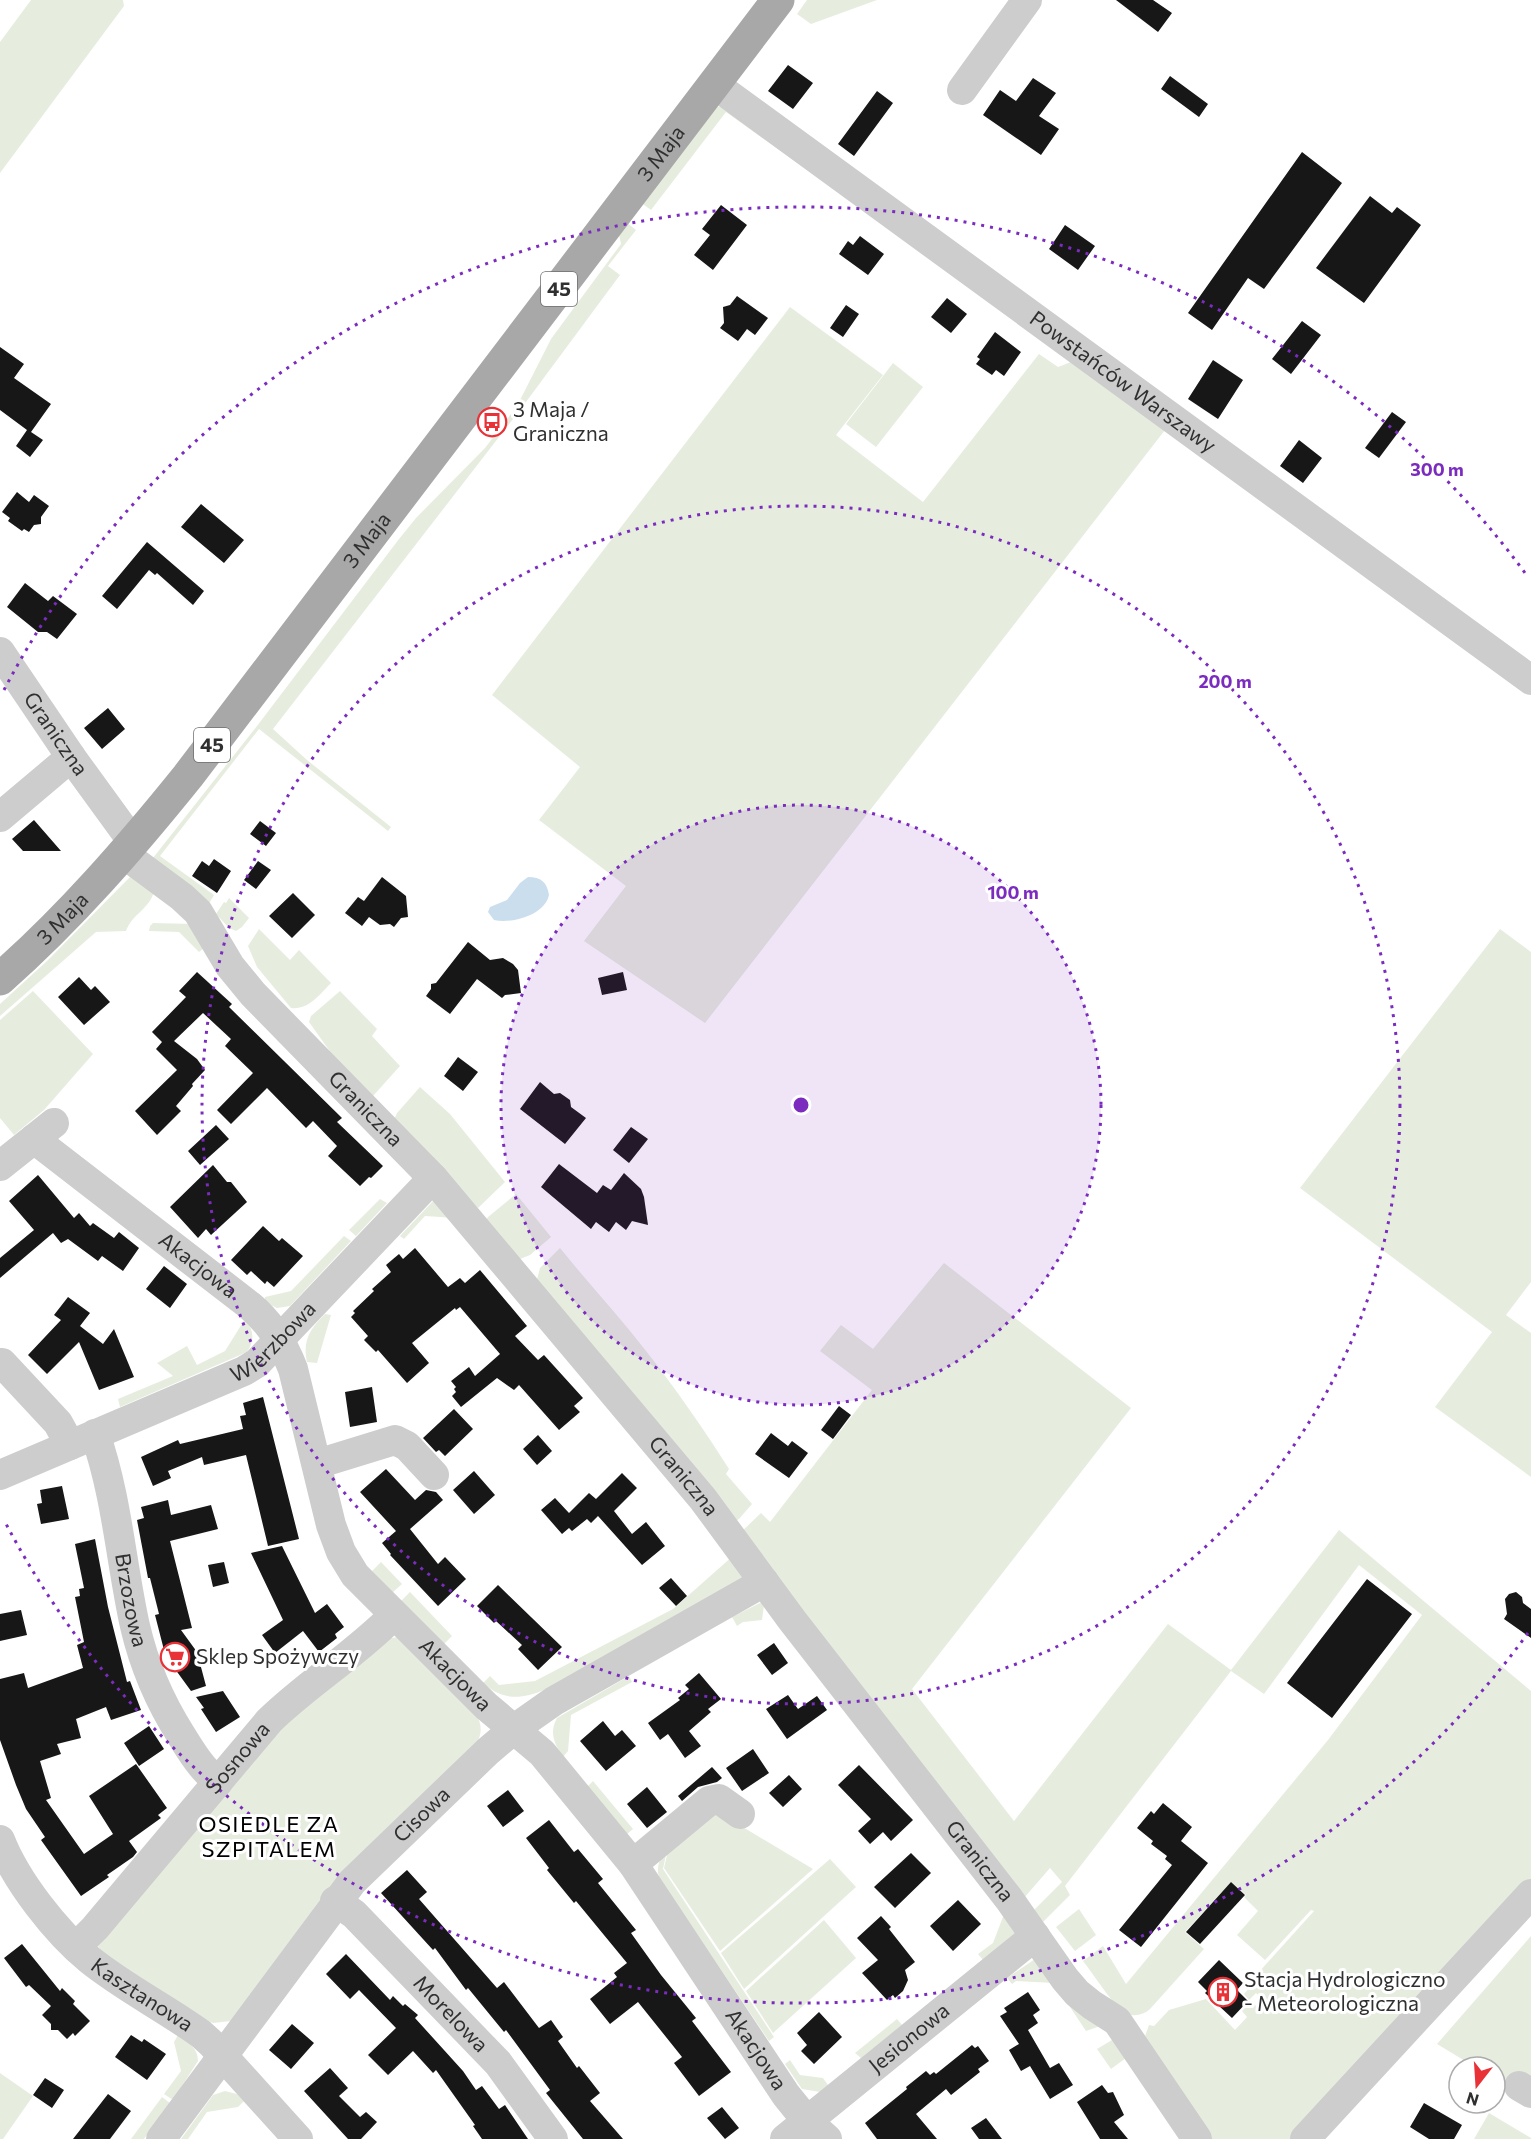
<svg xmlns="http://www.w3.org/2000/svg" width="1531" height="2139" viewBox="0 0 1531 2139" font-family="Commissioner,sans-serif">
<style>
.green{fill:#e6edde}
.water{fill:#cbdeed}
.building{fill:#171717}
.lines{fill:none;stroke-linecap:round;stroke-linejoin:round}
.minor{stroke:#cdcdcd;stroke-width:30}
.major{stroke:#a8a8a8;stroke-width:33}
.ring{fill:none;stroke:#7b2cbf;stroke-width:3;stroke-dasharray:3 6}
.labels{text-anchor:middle;stroke-width:6;stroke-linejoin:round;paint-order:stroke}
.shield{fill:#fff;stroke:#6e6e6e;stroke-width:1.5}
.shield-label{font-size:20px;font-weight:bold;fill:#303030}
.street-label{font-size:21px;fill:#303030;stroke:#fff}
.poi-label{font-size:21px;fill:#303030;stroke:#fff;text-anchor:start}
.neighbourhood-label{font-size:22px;letter-spacing:1.5px;fill:#000;stroke:#fff}
.centre{fill:#7b2cbf;stroke:#fff;stroke-width:3}
.ring-label{font-size:18px;text-anchor:middle;font-weight:bold;fill:#7b2cbf;stroke:#fff;stroke-width:6;stroke-linejoin:round;paint-order:stroke}
</style>
<rect width="100%" height="100%" fill="#fff"/>
<path class="green" d="M31,0h92l1,6 -124,167v-131z
M807,0h70l-66,24 -14,-10z
M721,106l117,86 -112,-80 -75,98 -11,-8 77,-95z
M625,221l11,9 -28,36 12,9 -97,131 -250,323 34,31 84,67 -3,4 -129,-102 -99,127 54,39 -7,12 -58,-44 108,-137 142,-187 17,-21 69,-70 32,-42 34,-67 70,-95 -3,-14z
M790,307l93,68 -47,60 87,67 116,-148 19,13 13,-5 94,68 -460,593 -121,-82 42,-55 -87,-66 41,-53 -88,-72z
M893,363l30,24 -47,60 -30,-23z
M131,876l23,15c-4,18 -22,23 -28,40l-30,1 -96,84v-12l47,-43z
M229,898l20,20 -7,9 -6,4 -7,-3 -13,-14 8,-12 2,1z
M153,923l41,1 16,19 -11,9 -20,-20 -30,-1 1,-5z
M259,929l31,31 9,-10 32,33c-11,11 -22,27 -40,25l-34,-41 -9,-21z
M1500,929l31,23v330l-25,33 25,18v144l-96,-70 57,-75 -192,-144z
M33,991l60,63 -49,56 -30,25 -14,-17v-98z
M340,991l37,38 -5,7 28,30 -27,30 -39,-39 -25,-35 2,-6z
M420,1087l30,27 55,68 -27,26 -84,-88 3,-7z
M516,1194l35,43 -21,18 -10,4 -36,-36 4,-6z
M380,1199l7,4 -31,33 -7,-6z
M434,1200l21,18 -30,-2 -21,23 -4,-3z
M344,1236l7,5 -61,65 -13,2 -12,-6v-5l26,-6z
M560,1248c28,35 59,68 86,103 30,38 57,77 83,118l-3,5 26,30 -13,15 -5,3 -199,-235 5,-19z
M944,1263l187,145 -219,281 102,132 154,-197 63,46 108,-140 192,161v188l-239,260h-86l-62,-100 5,-14 5,1 15,-16 37,-11 29,31 12,-13 -5,-6 9,-9 5,4 6,-6 -6,-7 -7,7 -5,-6 6,-7v-5l64,-71 -3,-1 -46,50 -28,-25 21,-24 -14,-14 2,-2 -15,-13 -46,50 19,17 -54,60c-7,7 -19,8 -27,3 -8,-5 -32,-41 -40,-51l20,-15 23,38 202,-244 94,-125 -63,-50 -95,129 -33,-23 -166,215 5,9 -28,28 -12,-9 32,-32 -12,-14 -26,30 -285,-364 22,-21 9,9 102,-132 -52,-39 21,-26 32,24z
M325,1314l6,1 -14,48 -10,-1c-5,-22 4,-34 18,-48z
M245,1319c9,11 10,21 2,33l-127,55 -2,-8 55,-23 -16,-13 30,-17 10,19 28,-14z
M734,1555l10,22 -200,113c-24,10 -42,10 -61,-7l7,-7 9,9 36,-4 138,-72z
M381,1562l21,22 -10,9 -20,-22z
M410,1592l42,44 -8,8 -43,-43z
M762,1602l2,3 -2,15 -19,2 -6,4 -5,-9z
M398,1637l78,76c7,14 6,22 -2,35l-152,149 -91,124 -18,2 -9,-4 -102,-65 -4,-8 192,-230 96,-77z
M629,1676l3,6 -61,33 -3,36 -5,6c-9,-13 -14,-25 -6,-39z
M593,1781l40,48 -6,5 -40,-47z
M714,1807l25,16 -23,-12 97,58 -93,82 -56,-83 4,-17 46,-42 -47,41 -4,19 111,168 -5,4 -109,-162c-4,-9 -2,-16 3,-25l-4,-3 51,-43z
M830,1859l26,28 -112,102 -23,-36z
M1006,1909l13,21 -36,30 -5,-6 15,-11z
M1079,1909l17,26 -21,16 -19,-24z
M824,1920l32,38 -83,75 -27,-42z
M1531,1936v143l-3,-1 -24,6 -9,-5v-12h-20l-38,-23z
M1035,1959l71,65 -20,7 -32,-48 -38,-2 -4,3 -5,-6z
M897,2019l5,6 -41,33 -6,-5z
M178,2035c11,8 20,13 20,26l-25,39 -9,-6 17,-23 -7,-29z
M1117,2037l13,18 -19,14 -14,-20z
M790,2060l10,15 23,3 5,7 -8,7 -18,-3 -17,-25z
M0,2073l33,23 -30,43h-3z
M225,2091l12,3 7,7 -6,6 -31,5 -19,27h-7l32,-44z
M162,2097l8,6 -26,36h-13z
M1489,2113l42,25v1h-57z"/>
<path class="water" d="M528,877c13,0 19,5 21,18 -4,20 -37,29 -55,25l-6,-8 2,-5 17,-7 13,-17z"/>
<path class="building" d="M1116,0h37l19,13 -14,19z
M788,65l25,18 -20,26 -25,-18z
M1170,76l38,28 -9,13 -38,-28z
M1033,78l23,15 -17,23 20,13 -18,26 -58,-40 17,-25 16,11z
M877,91l16,12 -39,53 -16,-12z
M1302,152l40,31 -78,106 -16,-11 -36,52 -24,-17z
M1370,196l22,17 5,-6 24,18 -57,78 -48,-35z
M721,205l26,20 -34,45 -19,-15 16,-20 -8,-6z
M1065,225l30,21 -17,24 -29,-21z
M860,236l24,18 -16,21 -29,-21 9,-13 5,4z
M737,296l31,22 -13,17 -8,-6 -9,12 -18,-13 4,-5 -1,-16 7,-2z
M947,298l20,16 -16,19 -20,-16z
M846,305l13,9 -16,23 -13,-9z
M1302,321l19,14 -30,39 -19,-15z
M995,332l26,20 -17,24 -8,-6 -4,5 -16,-11 4,-5 -3,-2z
M0,347l24,17 -10,14 37,26 -20,28 12,8 -13,17 -14,-11 11,-16 -27,-20z
M1213,360l30,20 -25,39 -30,-20z
M1392,412l14,10 -27,36 -14,-10z
M1299,440l23,18 -19,25 -23,-17z
M17,492l12,10 5,-7 15,11 -8,11v7l-7,1 -5,7 -5,-3 -2,2 -14,-10 2,-3 -8,-6z
M201,504l43,36 -20,23 -43,-36z
M147,542l57,49 -11,14 -36,-32 -2,2 -6,-5 -32,39 -15,-13z
M25,583l23,18 5,-5 24,18 -20,25 -10,-7h-9l-31,-25z
M108,708l17,21 -23,20 -18,-21z
M34,820l27,31h-38l-11,-12z
M260,821l16,12 -10,13 -16,-12z
M214,859l17,12 -14,22 -25,-17 10,-15 7,5z
M258,861l13,9 -15,19 -12,-9z
M382,877l24,19 2,21 -7,1 -7,9 -4,-3 -10,1 -11,-8 -7,9 -17,-13 13,-16 6,4z
M293,893l22,22 -23,23 -23,-22z
M468,942l22,18 13,-2 10,6 5,6 3,23 -16,2 -3,3 -25,-19 -27,35 -24,-18 5,-7v-5l5,-1z
M197,972l35,32 -3,3 113,111 -5,4 46,44 -12,12 -2,-1 -9,9 -32,-30 9,-10 -24,-25 -7,7 -39,-40 -36,36 -14,-14 36,-37 -28,-27 6,-7 -28,-26 -29,28 23,18 8,11 -13,14 1,2 -17,20 5,5 -24,24 -22,-24 42,-41 -21,-21 6,-7 -10,-10 34,-35 -7,-6z
M623,972l4,18 -25,5 -4,-17z
M79,977l12,13 4,-4 15,16 -26,23 -26,-28z
M458,1057l20,15 -15,19 -19,-15z
M540,1082l14,12 6,-1 10,7 1,7 15,11 -21,26 -45,-35z
M216,1125l13,14 -29,26 -12,-14z
M631,1127l17,12 -19,24 -16,-13z
M559,1164l38,29 6,-8 8,5 13,-17 17,16 3,8 4,28 -16,-4 -6,9 -10,-8 -7,10 -13,-10 -5,7 -50,-42z
M213,1165l14,17h4l16,20 -36,33 -5,-6 -8,9 -28,-31z
M38,1175l36,43 5,-5 11,13 3,-3 21,15 5,-6 20,16 -16,23 -21,-15 -4,5 -30,-22 -7,4 -8,-10 -53,45v-20l34,-28 -25,-29z
M263,1226l16,15 3,-3 21,18 -29,31 -7,-6 -2,3 -14,-13 -4,4 -16,-15z
M415,1248l33,39 12,-9 5,5 15,-13 47,56 -12,10 23,24 6,-5 39,43 -9,8 6,6 -21,18 -40,-45 -5,5 -17,-12 -36,29 -9,-11 4,-4 -2,-3 2,-2 -5,-6 18,-14 6,9 25,-22 -40,-47 -4,3 -1,-2 -43,35 17,20 -22,20 -29,-33 -2,2 -12,-12 4,-4 -17,-19 4,-4 -2,-2 21,-20 -2,-2 19,-17 -5,-7 13,-11 4,5z
M164,1266l23,18 -17,24 -24,-19z
M68,1297l22,16 -10,13 23,18 11,-15 20,48 -35,13 -20,-48 -32,32 -19,-19 33,-35 -7,-5z
M372,1387l5,35 -27,5 -5,-35z
M263,1397l36,142 -31,7 -22,-91 -42,10 -2,-8 -34,14 3,7 -18,8 -12,-29 37,-17 2,4 63,-15 -3,-13 6,-1 -3,-12z
M839,1406l12,9 -18,24 -12,-9z
M454,1409l19,20 -28,27 -6,-6 -3,2 -13,-14z
M771,1433l17,13 4,-5 16,12 -19,25 -34,-24z
M538,1435l14,16 -15,14 -14,-16z
M386,1469l29,31 11,-10 10,2 7,8 -33,29 28,35 7,-7 21,22 -28,27 -48,-51 1,-1 -9,-11 14,-12 -36,-39z
M474,1471l21,24 -21,19 -21,-24z
M622,1473l15,15 -23,23 18,23 14,-12 19,24 -23,19 -44,-49 -7,7 -4,-4 -15,12 -3,-3 -7,6 -21,-24 14,-12 14,15 20,-20 7,6z
M62,1486l7,33 -28,5 -4,-20 5,-1 -2,-13z
M168,1500l3,15 40,-10 7,24 -48,12 22,87 -11,2 16,22 9,34 -15,5 -16,-22 2,-1 -13,-18 -9,-35 4,-1 -9,-36h-2l-11,-58 7,-2 -3,-11z
M95,1539l13,68 19,75 3,-1 11,29 -30,10 -5,-13 -30,12 5,19 -24,6 4,10 -21,7 11,37 -5,2 38,54 29,-20 -24,-38 47,-32 31,44 -9,7 3,3 -32,23 8,11 -4,5 -26,18 2,2 -28,19 -40,-56 4,-3 -19,-28 -10,-24 -16,-45v-61l24,-6 4,15 55,-20 -6,-23 7,-3 -9,-45 5,-1 -1,-7 5,-1 -9,-44z
M282,1546l33,67 12,-9 17,23 -9,7 2,4 -18,14 -16,-21 -28,22 -13,-18 21,-15 -32,-67z
M224,1562l5,21 -16,4 -5,-22z
M671,1578l16,18 -11,10 -17,-18z
M1367,1579l45,35 -80,104 -45,-35z
M498,1585l64,62 -24,23 -20,-21 4,-4 -26,-24 -2,2 -17,-17z
M1516,1592l6,5 1,6 8,6v29l-27,-19 3,-5 -2,-15 4,-5z
M21,1610l6,25 -27,6v-27z
M774,1643l14,20 -16,12 -15,-20z
M699,1673l22,26 -13,10 3,3 -22,19 12,15 -16,12 -17,-24 -8,6 -12,-17 32,-23 -2,-2 11,-9 -4,-4z
M223,1691l17,26 -24,15 -15,-23 3,-1 -8,-11z
M788,1695l10,14 19,-13 10,14 -40,29 -21,-30z
M603,1721l12,15 7,-6 14,16 -30,25 -26,-30z
M149,1726l15,23 -25,17 -15,-23z
M753,1749l16,24 -27,18 -16,-23z
M859,1765l54,55 -22,21 -8,-9 -13,12 -12,-13 13,-12 -33,-34z
M712,1767l10,11 -5,4 -19,5 -16,14 -4,-5z
M789,1775l13,14 -19,18 -14,-14z
M647,1787l20,25 -20,16 -20,-24z
M508,1790l16,21 -21,16 -16,-21z
M1163,1803l29,24 -11,14 27,22 -67,84 -22,-17 53,-65 -7,-6 2,-3 -16,-12 2,-3 -16,-13 14,-17 3,3z
M549,1820l25,32 4,-3 25,30 -5,4 38,47 -5,3 30,42 35,43 -4,3 39,51 -32,24 -25,-33 8,-6 -44,-55 -28,22 -20,-25 27,-22 -3,-4 13,-10 -51,-62 -2,2 -27,-33 2,-2 -23,-30z
M911,1853l20,20 -36,35 -21,-21z
M407,1870l20,22 -8,7 78,89 7,-6 35,46 12,-8 12,17 -5,4 19,27 2,-2 21,27 -10,8 33,38h-40l-37,-46 4,-3 -44,-60 -2,2 -36,-44 -2,2 -31,-42 -2,2 -52,-57z
M1231,1882l14,13 -45,49 -14,-12z
M958,1900l23,24 -28,27 -23,-25z
M881,1916l10,11 -2,2 26,33 -10,8 3,10 -5,11 -8,7 -2,-3 -6,5 -25,-27 16,-13 -21,-22z
M22,1944l38,47 2,-3 13,13 -2,3 17,17 -15,15 -2,-3 -6,6 -9,-9h-7v-6l-9,-9 9,-9 -22,-21 -3,2 -22,-29z
M346,1954l44,46 3,-4 10,10 2,-2 13,11 -3,3 48,53 13,19 6,-4 17,23 6,-4 23,34h-46l-9,-13 2,-1 -39,-55 -3,3 -20,-22 -25,24 -20,-20 28,-27 -37,-38 -9,9 -24,-25z
M1219,1960l24,23 -6,7 11,11 -16,17 -27,-25 2,-2 -9,-9z
M1028,1992l12,18 -7,5 5,8 -10,7 22,38 9,-5 14,22 -23,14 -20,-33 -9,5 -12,-21 10,-6 -19,-28 7,-4 -3,-4z
M819,2012l23,25 -28,27 -13,-13 6,-6 -10,-12z
M292,2024l22,19 -23,26 -22,-19z
M131,2035l11,7 2,-3 22,15 -19,26 -32,-23z
M972,2045l3,3 3,-2 11,15 -11,8 2,3 -29,23 -5,-6 -30,25 21,25h-60l-12,-16 42,-34 -1,-2 20,-16 4,4 4,-3 2,2z
M330,2068l18,20 -9,8 21,21 6,-5 11,10 -16,17h-13l-44,-48z
M45,2078l19,12 -12,18 -19,-13z
M1102,2085l6,8 5,-1 11,23 -10,7 14,17h-28l-23,-37z
M108,2094l23,17 -21,28h-37z
M1424,2103l38,22 -8,14h-25l-19,-12z
M722,2107l17,21 -14,11 -18,-21z
M986,2118l16,21h-23l-8,-11z"/>
<g class="lines">
<g class="minor">
<path id="s1" d="M714,84l817,596"/>
<path d="M962,90l65,-90"/>
<path id="s2" d="M0,652l71,105 56,77 8,7"/>
<path d="M0,817l71,-60"/>
<path id="s3" d="M124,854l58,43 16,15 32,54 23,28 180,184 270,321 89,121 217,279 56,80 12,14 15,12 25,16 80,118"/>
<path id="s4" d="M34,1139l215,166c21,17 34,38 44,64l38,156 10,27 14,23 131,131 56,47 91,111 153,231 21,26 20,18"/>
<path d="M0,1166l54,-43"/>
<path d="M2,1363l56,60 12,22"/>
<path id="s5" d="M95,1434c22,62 26,129 40,192 9,39 25,76 46,109 11,18 21,34 37,47"/>
<path d="M317,1464l78,-24 12,6 27,29"/>
<path id="s6" d="M0,1475l244,-104 13,-8 176,-185"/>
<path id="s7" d="M0,1840c16,41 56,92 90,120 35,28 75,48 111,74l11,10 86,95"/>
<path d="M633,1864l76,-63 10,-2 21,15"/>
<path id="s8" d="M335,1901l19,13 144,149 55,76"/>
<path id="s9" d="M76,1947l19,-19 174,-207c39,-38 87,-67 125,-106"/>
<path d="M1519,2086l12,7"/>
<path id="s10" d="M161,2139l191,-257 136,-131 26,-22 40,-28 210,-119"/>
<path id="s11" d="M785,2139l250,-203"/>
<path d="M1305,2139l226,-245"/>
</g>
<path class="major" id="s12" d="M0,979c70,-62 130,-131 188,-203l590,-776"/>
</g>
<circle cx="801" cy="1105" r="300" fill="#7b2cbf" fill-opacity=".12"/>
<g class="ring">
<circle cx="801" cy="1105" r="300"/>
<circle cx="801" cy="1105" r="599"/>
<path d="M1528 1633A899 899 0 0 1 4 1520M4 690A899 899 0 0 1 1528 577"/>
</g>
<defs>
<g id="bus-ring" transform="scale(1.5)"><circle r="9.5" fill="#fff" stroke="#e83238" stroke-width="1.5"/><path d="M-5-6H5V4H4V6H2V4H-2V6H-4V4H-5ZM-3.5-4V0h7V-4ZM-3.5 1.2v1.5H-2V1.2ZM2 1.2v1.5H3.5V1.2Z" fill="#e83238"/></g>
<g id="supermarket-ring" transform="scale(1.5)"><circle r="9.5" fill="#fff" stroke="#e83238" stroke-width="1.5"/><path d="M-6-5.5h2.5l.6 2H6L4.5 2H-2.5L-4.4-4H-6ZM-1.5 3.2a1.3 1.3 0 1 0 .1 0ZM3 3.2a1.3 1.3 0 1 0 .1 0Z" fill="#e83238"/></g>
<g id="building-ring" transform="scale(1.5)"><circle r="9.5" fill="#fff" stroke="#e83238" stroke-width="1.5"/><path d="M-4-6H4V6H1V3H-1V6H-4ZM-2.5-4.3h1.7v1.8h-1.7ZM.8-4.3h1.7v1.8H.8ZM-2.5-1h1.7V.8h-1.7ZM.8-1h1.7V.8H.8Z" fill="#e83238"/></g>
</defs>
<g fill-rule="evenodd">
<use href="#bus-ring" x="492" y="422"/>
<use href="#supermarket-ring" x="175" y="1657"/>
<use href="#building-ring" x="1223" y="1992"/>
</g>
<g class="labels">
<g class="shield">
<rect x="541" y="272" width="36" height="34" rx="4.5"/>
<rect x="194" y="728" width="36" height="34" rx="4.5"/>
</g>
<g class="shield-label">
<text x="559" y="296">45</text>
<text x="212" y="752">45</text>
</g>
<g class="street-label">
<text dy="7" stroke="none"><textPath href="#s12" startOffset="1059">3 Maja</textPath></text>
<text dy="7" stroke="none"><textPath href="#s1" startOffset="506">Powstańców Warszawy</textPath></text>
<text dy="7" stroke="none"><textPath href="#s12" startOffset="573">3 Maja</textPath></text>
<text dy="7" stroke="none"><textPath href="#s2" startOffset="99">Graniczna</textPath></text>
<text dy="7" stroke="none"><textPath href="#s12" startOffset="87">3 Maja</textPath></text>
<text dy="7" stroke="none"><textPath href="#s3" startOffset="354">Graniczna</textPath></text>
<text dy="7" stroke="none"><textPath href="#s4" startOffset="207">Akacjowa</textPath></text>
<text dy="7" stroke="none"><textPath href="#s6" startOffset="306">Wierzbowa</textPath></text>
<text dy="7" stroke="none"><textPath href="#s3" startOffset="840">Graniczna</textPath></text>
<text dy="7" stroke="none"><textPath href="#s5" startOffset="170">Brzozowa</textPath></text>
<text dy="7" stroke="none"><textPath href="#s4" startOffset="708">Akacjowa</textPath></text>
<text dy="7" stroke="none"><textPath href="#s9" startOffset="249">Sosnowa</textPath></text>
<text dy="7" stroke="none"><textPath href="#s10" startOffset="417">Cisowa</textPath></text>
<text dy="7" stroke="none"><textPath href="#s3" startOffset="1326">Graniczna</textPath></text>
<text dy="7" stroke="none"><textPath href="#s7" startOffset="214">Kasztanowa</textPath></text>
<text dy="7" stroke="none"><textPath href="#s8" startOffset="162">Morelowa</textPath></text>
<text dy="7" stroke="none"><textPath href="#s11" startOffset="160">Jesionowa</textPath></text>
<text dy="7" stroke="none"><textPath href="#s4" startOffset="1191">Akacjowa</textPath></text>
</g>
<g class="poi-label">
<text x="513" y="417">3 Maja /<tspan x="513" dy="24">Graniczna</tspan></text>
<text x="196" y="1664">Sklep Spożywczy</text>
<text x="1244" y="1987">Stacja Hydrologiczno<tspan x="1244" dy="24">- Meteorologiczna</tspan></text>
</g>
<g class="neighbourhood-label">
<text x="269" y="1832">OSIEDLE ZA<tspan x="269" dy="25">SZPITALEM</tspan></text>
</g>
</g>
<circle cx="801" cy="1105" r="9" class="centre"/>
<g class="ring-label">
<text x="1437" y="476">300 m</text>
<text x="1225" y="688">200 m</text>
<text x="1013" y="899">100 m</text>
</g>
<g transform="translate(1477 2085) rotate(197)"><circle r="28" fill="#ffffff" stroke="#acacac" stroke-width="1.5"/>
<path d="M0-4.5L10 22L0 15L-10 22Z" fill="#e83238"/>
<text y="-9" font-size="16" font-weight="bold" text-anchor="middle" fill="#303030">N</text>
</g>
</svg>
